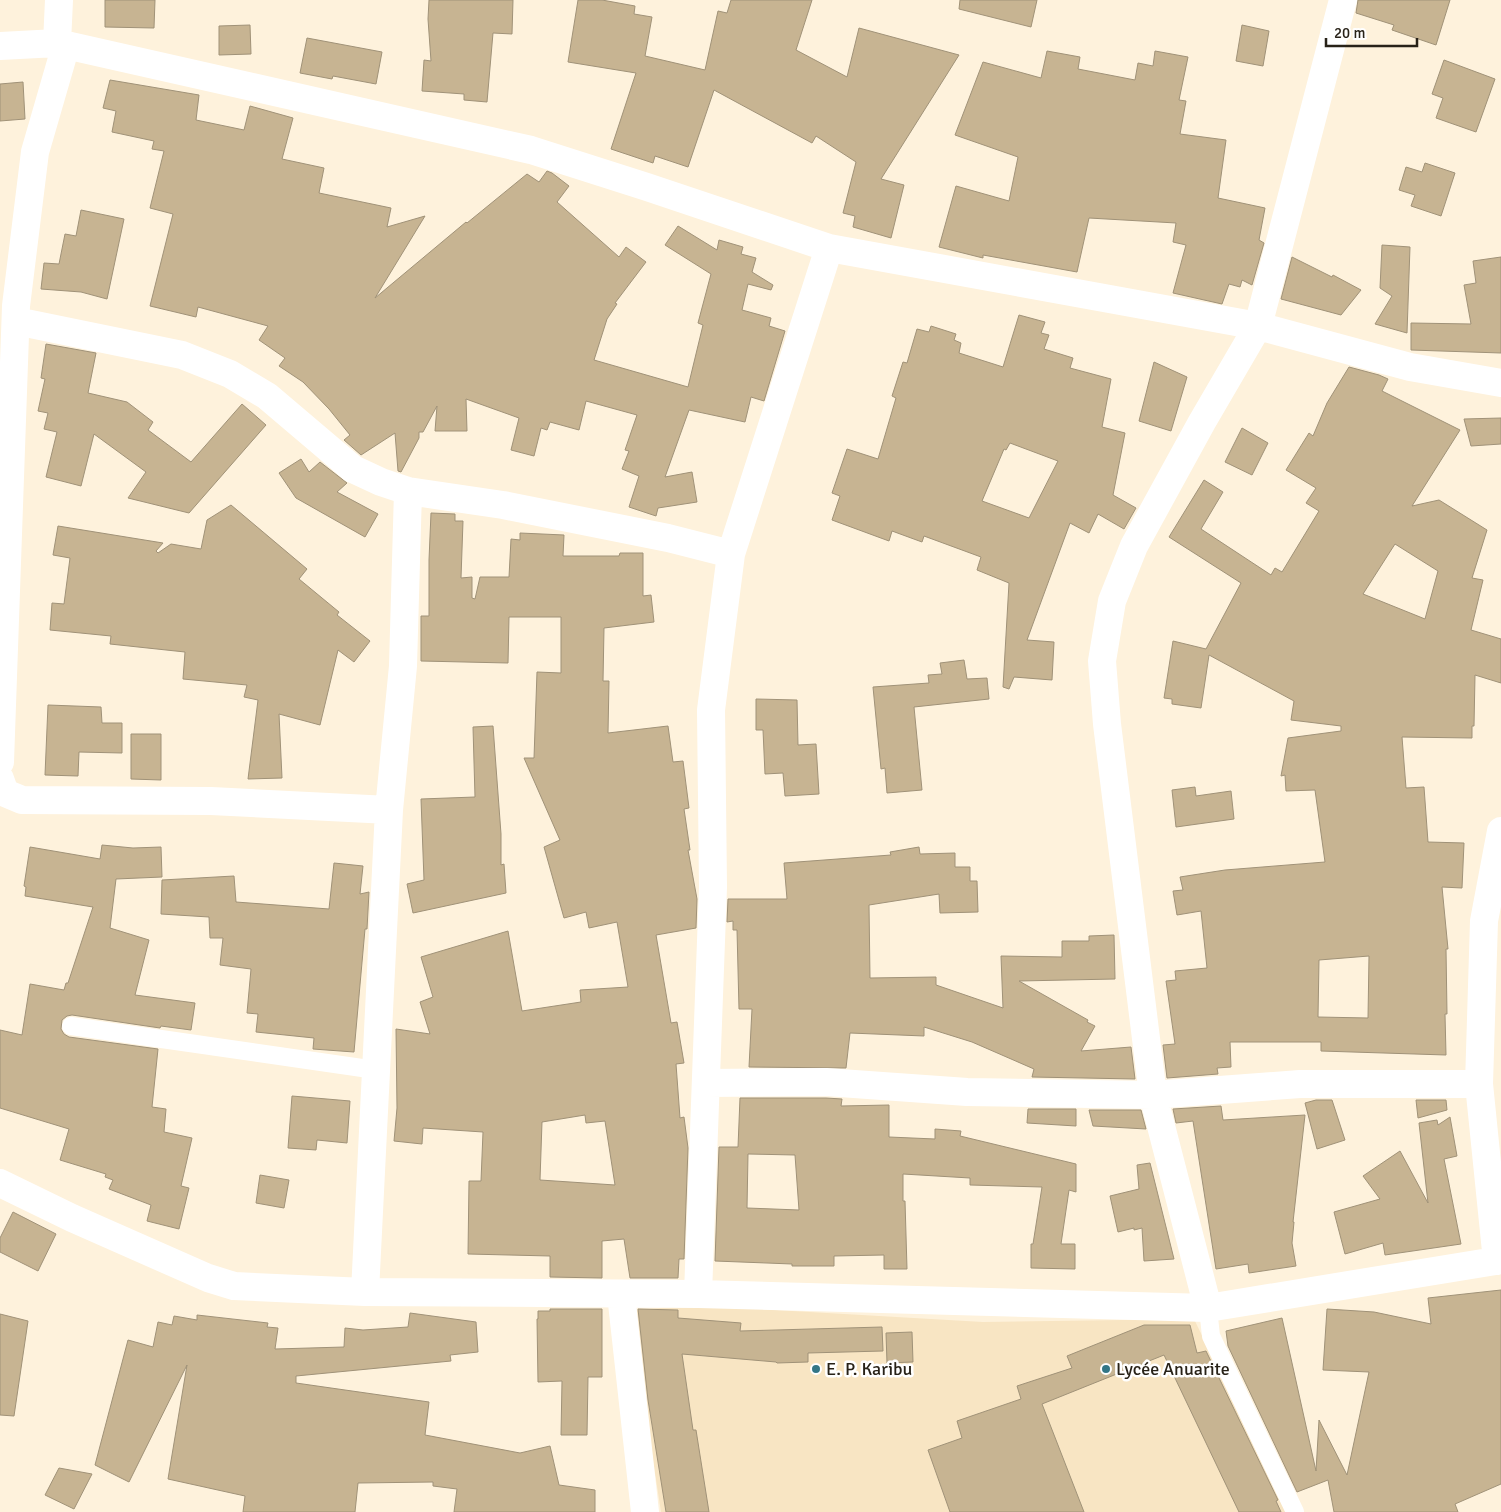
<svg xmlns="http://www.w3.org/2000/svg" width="1501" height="1512" viewBox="0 0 1501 1512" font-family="Signika,sans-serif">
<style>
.built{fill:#f8e5c3}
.building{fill:#c7b492;stroke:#a09278;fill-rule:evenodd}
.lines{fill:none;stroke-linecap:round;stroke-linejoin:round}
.service{stroke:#fff;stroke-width:18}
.minor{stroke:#fff;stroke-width:28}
.poi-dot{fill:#337686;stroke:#fff;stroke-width:2}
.labels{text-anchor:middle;stroke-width:5;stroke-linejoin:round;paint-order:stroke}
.poi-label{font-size:18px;fill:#282218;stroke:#fff;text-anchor:start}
</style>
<rect width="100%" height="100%" fill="#fef2dc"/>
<path class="built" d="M689,1305l294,17 211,-3 94,193h-627l-31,-201z"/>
<path class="building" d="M105,0h50l-1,28 -49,-1z
M429,0h84l-1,34 -19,-1 -6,69 -23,-2v-6l-42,-3 2,-31 7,1 -3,-42z
M578,0h24l33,6 -1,8 18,3 -7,39 60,14 13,-59 9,2 4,-13h81l-16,50 51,27 12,-49 100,27 -78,124 23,6 -13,53 -38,-11 2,-11 -12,-3 13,-51 -40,-26 -4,7 -98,-53 -26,77 -33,-11 -2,7 -42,-14 25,-76 -68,-11z
M960,0h77l-6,27 -72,-18z
M1358,0h92l-14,45 -44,-15 2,-5 -38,-12z
M250,25l1,29 -32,1v-29z
M1242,25l27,6 -6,35 -27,-5z
M307,38l75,14 -6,32 -43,-8 -1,3 -32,-6z
M1047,51l33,6 -2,12 57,11 3,-17 15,3 2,-15 33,6 -9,43 7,1 -6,33 46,6 -8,58 47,10 -6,32 5,3 -12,42 -10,-5 -2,7 -11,-3 -7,20 -49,-11 13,-48 -13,-3 3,-19 -87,-5 -12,54 -94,-17v3l-44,-11 17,-61 53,15 9,-44 -63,-22 28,-73 58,16z
M1444,60l51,19 -19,53 -40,-14 7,-20 -11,-4z
M110,80l89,15 -3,25 48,10 6,-24 43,12 -11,41 42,9 -5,25 72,15 -4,19 38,-11 -50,82 91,-76 1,1 60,-49 12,8 8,-11 5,2 17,13 -12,16 62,55 7,-10 20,15 -31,41 2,1 -10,15 -13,41 94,27 15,-62 -5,-2 13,-49 -46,-29 13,-19 39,24 2,-10 24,7 -2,7 15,4 -4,14 21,13 -2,5 -23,-6 -6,26 29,8 -2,8 16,5 -21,70 -13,-4 -6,25 -56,-12 -24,67 27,-5 5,30 -39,6 -2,8 -27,-9 10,-31 -17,-7 7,-18 -4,-1 12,-35 -51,-14 -7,29 -29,-8 -3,8 -6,-2 -7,28 -23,-6 8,-32 -53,-19 1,32h-32l2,-25 -14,26h-4v6l-18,34 -3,-1 -3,-38 -34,22 -17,-15 6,-5 -21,-26 -26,-27 -24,-16 6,-8 -26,-18 9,-14 -70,-19 -2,10 -46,-11 23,-92 -23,-6 14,-57 -12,-2 2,-8 -42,-9 4,-21 -13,-3z
M23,82l2,37 -25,2v-37z
M1425,163l30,10 -14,43 -30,-10 4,-11 -16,-5 7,-23 16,5z
M81,210l43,9 -17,80 -26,-7 -40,-3 3,-26 15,1 6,-30 11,2z
M1382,245l28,2 -3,86 -32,-9 17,-28 -12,-8z
M1292,257l40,20 1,-2 28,15 -20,25 -60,-16z
M1501,257v96l-90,-3v-27l60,1 -7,-39 12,-2 -3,-22z
M1019,315l26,7 -4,11 8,2 -5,14 29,9 -3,10 41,11 -9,48 23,6 -12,62 23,13 -12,21 -26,-15 -9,19 -19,-10 -43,117 27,2 -2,38 -38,-3 -5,12 -6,-2 6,-104 -32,-13 4,-13 -57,-21 -2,6 -30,-11 -3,10 -57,-21 8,-24 -8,-3 15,-44 31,10 18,-61 -4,-2 11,-34 4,1 10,-34 12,3 2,-6 25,8 -2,6 7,3 -2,10 44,14zM1010,443l48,18 -29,57 -47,-17 22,-52 2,1z
M46,344l50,9 -8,40 39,9 26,20 -5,8 43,32 51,-58 24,21 -77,88 -61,-15 18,-26 -52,-38 -13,52 -35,-9 11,-45 -13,-3 4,-16 -10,-2 7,-32 -4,-1z
M1154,362l33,15 -16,54 -32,-10z
M1349,367l30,8 9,4 -6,12 78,39 -48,76 27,-6 48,30 -15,48 11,2 -12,50 30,9v44l-26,-8 -1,51h-2v12l-70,-1 4,51 18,-1 4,55 36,1 -2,45 -20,-1 6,62h-2l1,65h-2l1,41 -125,-4v-9h-91l1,25 -14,1 1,6 -51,4 -4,-33 12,-1 -9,-63 10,-1 -1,-9 32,-3 -6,-57 -24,4 -4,-24 10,-1 -3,-13 45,-7 100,-8 -10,-72 -29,1 -1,-16 -4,1 7,-38 53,-7v-5l-50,-6 3,-19 -85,-46 -8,53 -29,-4v-5l-8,-1 9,-57 33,8 35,-66 -72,-46 35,-57 19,12 -22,37 70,46 4,-7 7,4 37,-61 -13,-8 10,-15 -30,-18 23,-37 4,3 14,-33zM1395,544l43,27 -13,48 -62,-25zM1369,956l-1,62 -50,-1 1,-57z
M1501,418v26l-30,2 -7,-27z
M1242,428l26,15 -16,32 -27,-13z
M301,459l8,13 11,-10 27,21 -10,9 41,22 -13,23 -69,-39 -17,-25z
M231,505l76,64 -8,10 40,33 -2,3 33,26 -16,21 -16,-12 -18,75 -41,-11 3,64 -34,1 10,-79 -14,-3 3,-12 -64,-6 2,-27 -75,-8 1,-8 -61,-6 2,-27 12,1 6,-46 -17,-3 5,-29 105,17 -7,8 2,2 13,-9 30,5 6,-29z
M431,513l24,1v7h8l-2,57 11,-1v21l3,1 5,-22h29l2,-38 9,1v-7l44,2 -1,21h56l1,-3h23v43l8,-1 3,27 -50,6 -1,53h6l-1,52 60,-7 5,36 10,-1 6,47 -5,1 6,41h-2l9,49 -1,29 -40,7 15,88 6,-1 7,41 -8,1 4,54 4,-1 4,31 -4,111h-5l-1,19h-48l-6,-39 -22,2v37l-52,-1v-21l-82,-2 1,-73h12l2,-49 -60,-4 -1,16 -28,-3 3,-33 -1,-79 34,5 -10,-32 13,-5 -12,-40 87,-26 14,80 59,-9 -1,-12 48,-3 -11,-65 -28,6 -3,-16 -22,6 -20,-71 16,-7 -36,-82h10l3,-86 24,1v-56h-52l-1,46 -87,-2v-45h8v-56zM585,1115l1,8 19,-2 10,64 -75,-5 2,-58z
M964,660l3,19 20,-1 2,21 -75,8 8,83 -35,3 -2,-25 -4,1 -8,-82 56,-4 -1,-8 14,-1 -2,-11z
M756,699l41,1 1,45 18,-1 3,50 -34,2 -2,-23 -18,1 -2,-44h-7z
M48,705l53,2 1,16h20v30l-43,-1 -1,24 -33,-1z
M493,726l8,108v31l3,-1 2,29 -93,20 -6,-29 17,-4 -3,-81 54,-2 -2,-70z
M131,734h30v46l-30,-1z
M1195,787l1,9 35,-5 3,28 -58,8 -4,-37z
M102,845l31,3 28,-1 1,30 -46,2 -6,49 39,12 -14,55 60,8 -4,27 -30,-4 -1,2 -88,-13 -5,1 -5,4 -1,9 3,5 5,3 89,12 -6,58 14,2 -2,23 28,6 -11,48 8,2 -10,41 -32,-8 4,-16 -42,-16 4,-9 -8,-3 1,-3 -46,-14 9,-31 -69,-21v-78l22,5 8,-51 34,6 2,-7h2l25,-76 -68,-11 1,-9 -2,-1 6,-39 70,12z
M919,847l1,7 35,-1v14h15v14h7l1,31 -38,1 -1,-19 -70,11 1,73 66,-1v8l67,23 -2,-52 61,1v-16h27v-5l25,-1 1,44 -96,2 69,39 -1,2 8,4 -14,25 50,-4 4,32 -103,-2 2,-8 -62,-27 -48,-15v9l-74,-3 -4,35 -97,-1 3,-58h-13l-2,-79h-4v-9l-6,1 1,-23h59l-3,-36 107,-8 -1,-3z
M334,863l29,3 -3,28 9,-2 -2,37h-2l-11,123 -41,-3 1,-11 -58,-6 2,-18 -11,-1 4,-44 -31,-4 3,-27h-13l-1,-21 -48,-3 1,-34 72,-4 2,26 93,7z
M292,1096l58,5 -3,42 -30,-3 -1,10 -28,-2z
M740,1098h86l16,1 -1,7 48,-1v32l46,2v-10l26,2 -1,5 116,28v28l-7,-2 -8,54h14v25l-44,-1v-24h2l9,-57 -72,-2v-7l-67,-4v27h2l2,68h-23v-14l-50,1v10h-42v-2l-77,-3 4,-114h19zM748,1154l47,1 4,55 -52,-2z
M1316,1100h16l13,40 -28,9 -12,-46z
M1416,1100h30l1,10 -29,8z
M1221,1106l2,14 82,-5 -12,107h1l-2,21 4,23 -47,7 -1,-9 -32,5 -23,-148 -17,2 -3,-14z
M1028,1109h48v17l-49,-3z
M1089,1110h52l5,19 -53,-3z
M1450,1117l7,39 -13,3 17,85 -76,11 -2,-12 -38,11 -11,-42 46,-13 -17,-23 37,-25 28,52 -9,-80 18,-3 1,5z
M1150,1163l24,96 -30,2 -2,-33 -8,2v-2l-16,4 -8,-36 29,-7 -2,-24z
M260,1175l29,5 -5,28 -28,-5z
M13,1212l43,22 -18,37 -38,-19v-14z
M1501,1290v194l-46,20 3,8h-124l-6,-32 -31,12 -69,-146 -2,-15 56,-13 34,153 3,-51 28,55 22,-103 -46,-2 4,-61 47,3 57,12 -3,-26z
M550,1309h52v68h-14l-1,58h-26l1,-54 -24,1 -1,-63h1v-8h12z
M638,1309l40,1v8l63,5 -1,8 142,-4 1,24 -75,2v9l-31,1 -1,-1 -94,-8 11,76h3l13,82h-43l-18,-112z
M410,1313l66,9 2,30 -28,3 1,6 -155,15v7l133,19 -4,33 95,18 30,-7 9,39 36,5v22h-141l3,-23 -24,-3v-4l-75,1 -3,29h-112l2,-16 -77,-17 19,-114 -58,117 -34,-17 33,-125 25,7 5,-25 14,3 2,-9 23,4v-5l71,8 -1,4 11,1 -3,21 69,-2 1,-19 18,2 45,-3z
M0,1314l28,7 -14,95 -14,-1z
M1144,1325h46l7,28 9,-2 72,149 -2,1 5,11h-42l-75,-157 -122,49 42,108h-134l-22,-62 34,-12 -5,-17 64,-22 -4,-13 55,-18 -5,-12z
M912,1332l1,30 -26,1 -1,-30z
M59,1468l33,6 -18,35 -29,-14z"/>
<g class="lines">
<path class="service" d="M71,1026l305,44
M1208,1308l3,28 84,176"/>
<path class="minor" d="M57,43l2,-43
M0,46l57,-3 474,107 116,37 182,61 429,78 152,41 91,16
M16,321l166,34 48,19 37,22 86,73 28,13 27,9 95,14 165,33 63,16
M0,762l16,-456 19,-154 31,-107
M0,779l5,14 17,7 189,1 178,9
M706,1083l120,-1 141,10 186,3 147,-11h179
M0,1183l72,35 136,60 26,8 131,6 333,2 510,14 293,-48
M1497,1261l-18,-177 5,-163 17,-90
M365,1292l24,-482 14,-144 5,-175
M621,1294l24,218
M698,1294l15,-407 -2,-177 20,-156 98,-306
M1208,1308l-55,-213 -46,-371 -5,-63 10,-60 22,-55 68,-124 56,-96 85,-326"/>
</g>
<g class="poi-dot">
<circle cx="816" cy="1369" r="5"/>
<circle cx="1106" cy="1369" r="5"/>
</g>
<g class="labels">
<g class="poi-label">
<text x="826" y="1375">E. P. Karibu</text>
<text x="1116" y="1375">Lycée Anuarite</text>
</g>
</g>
<path d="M1326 38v8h91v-8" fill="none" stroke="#282218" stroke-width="2.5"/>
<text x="1334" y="38" font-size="15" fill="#282218" stroke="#ffffff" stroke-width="4" paint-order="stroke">20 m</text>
</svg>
